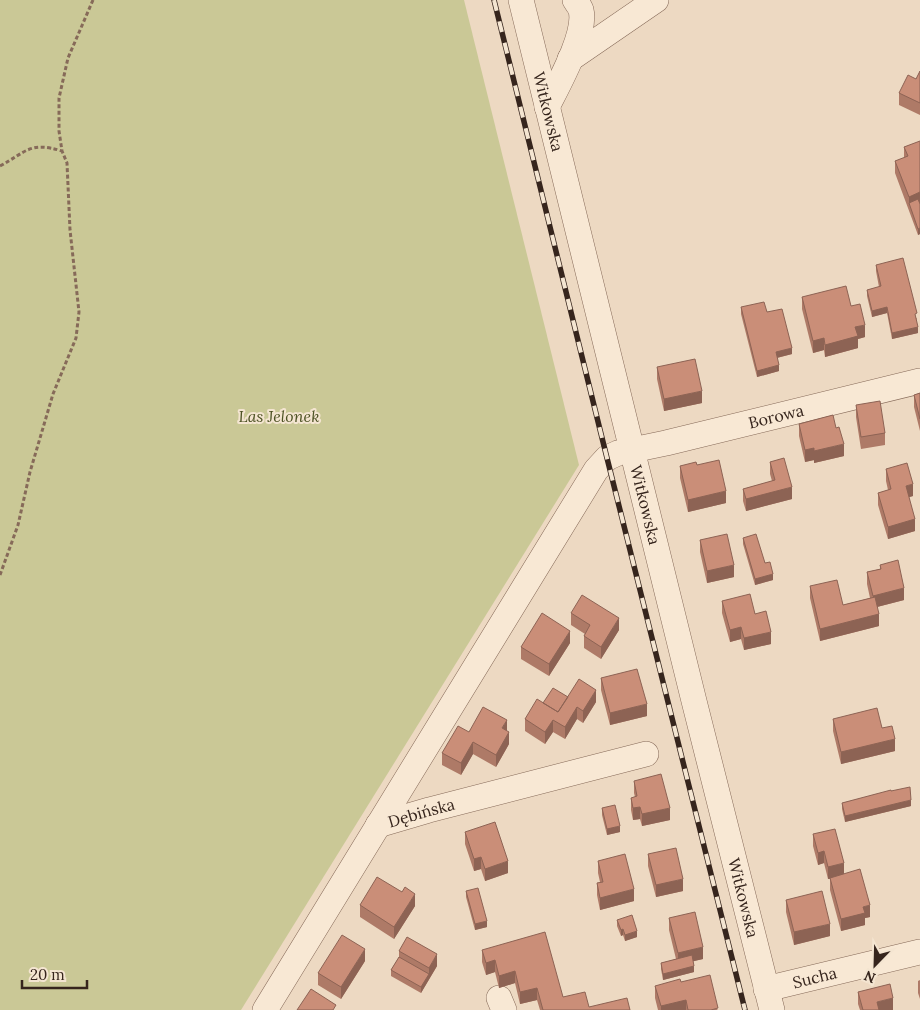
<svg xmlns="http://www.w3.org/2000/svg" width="920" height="1010" viewBox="0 0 920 1010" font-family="Lora,serif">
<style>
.green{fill:#cac896}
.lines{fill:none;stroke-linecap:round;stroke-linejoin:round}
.minor-casing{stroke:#866a59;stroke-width:26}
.path{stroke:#866a59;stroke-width:3;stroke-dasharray:4 2.5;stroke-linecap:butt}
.minor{stroke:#f8e8d4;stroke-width:25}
.rail-casing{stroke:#36251d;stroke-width:5.5}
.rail{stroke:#f4e5d1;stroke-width:4;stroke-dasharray:11;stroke-linecap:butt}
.wall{fill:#ae7a67}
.shaded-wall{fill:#8d6354}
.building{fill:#ca8e78;stroke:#8d6354}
.labels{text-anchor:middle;stroke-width:4;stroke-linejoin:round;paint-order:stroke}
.street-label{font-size:16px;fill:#36251d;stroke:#f4e5d1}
.park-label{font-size:16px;font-style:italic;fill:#4d5224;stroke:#f4e5d1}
</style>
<rect width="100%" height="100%" fill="#edd9c2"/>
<path class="green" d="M0,0h464l115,465 -338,545h-241z"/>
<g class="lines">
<g class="minor-casing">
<g id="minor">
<path id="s1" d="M521,0l173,701 78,309"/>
<path d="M570,59l86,-59"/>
<path d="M547,107c11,-22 40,-73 34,-97 -1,-3 -4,-7 -6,-10"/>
<path id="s2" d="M378,825l51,-15 217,-56"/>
<path id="s3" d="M766,989l154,-37"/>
<path d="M499,998l5,12"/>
<path id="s4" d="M265,1010l331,-540 11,-12 11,-5 48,-10 254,-62"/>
</g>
</g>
<path class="path" d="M0,166c26,-14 30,-25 62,-15
M0,575l18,-50 12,-53 23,-78 23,-56 3,-26 -9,-82 -3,-67 -5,-12 -3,-20v-33l9,-40 25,-58"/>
<use href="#minor" class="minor"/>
<g class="rail-casing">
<path id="rail" d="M494,0l113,458 138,552"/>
</g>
<use href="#rail" class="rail"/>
</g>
<path class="wall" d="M920,71v44l-21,-10v-12l17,-14z
M920,142v92l-2,1 -23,-62v-12l9,-3v-11z
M876,265l41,54 -1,1 2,13 -26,6 -5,-26 -15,4 -5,-21v-6l12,-3 -3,-16z
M802,297l49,9 14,31 -7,2v9l-33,9 -1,-7 -11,3 -11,-44z
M741,307l26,5 25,42 -15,4 2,13 -22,6 -16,-63z
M657,367l45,36 -38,8 -7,-32z
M920,393v38l-6,-24v-12z
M856,405l29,28v12l-24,4 -5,-32z
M799,424l45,32 -30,7v-3l-9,2 -6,-26z
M770,462l22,37 -46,12 -3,-10v-12l29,-8 -2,-7z
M697,465l29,38 -38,9 -8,-34v-12z
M886,469l27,27 -4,1 6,34 -27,8 -10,-34v-12l10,-3 -2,-9z
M743,538l22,25 8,17 -18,5 -12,-41z
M700,540l34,37 -27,6 -7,-31z
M880,565l24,35 -27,7 2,19 -59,15 -10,-43v-12l33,19 27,-7 -3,-14v-12l13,-3z
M722,601l33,13 16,30 -27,6 -3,-11 -11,3 -8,-29z
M571,613l48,17 -18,29 -17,-11v-12l1,-2 -14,-9z
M570,643l-21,33 -28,-17v-12z
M601,678l46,38 -37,9 -9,-35z
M568,697l28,5 -13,21 -6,-4 -12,20 -12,-7 -8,12 -20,-13v-12l18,-16z
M833,719l49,9 13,23 -54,13 -8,-33z
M507,731l2,13 -13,23 -23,-13 -12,21 -19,-10v-12l27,-21z
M634,781l36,39 -28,6 -2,-7 -7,1 -2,-10v-12l4,-1 -1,-4z
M891,791l20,15 -66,16 -3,-13v-6z
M602,808l18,24 -13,3 -5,-20z
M465,832l43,41 -23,8 -4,-12 -7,2 -9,-27z
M813,834l31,40 26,43 -5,1v7l-24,6 -11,-41v-11h-2l-4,-16 -6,2 -5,-19z
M648,854l35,37 -27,6 -8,-31z
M598,861l36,40 -34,9 -3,-15v-12l3,-1 -2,-9z
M466,891l21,36 -12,3 -9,-33z
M786,900l44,36 -36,9 -8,-33z
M360,905l55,1 -21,33 -34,-22z
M669,918l34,41 -10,2 1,11 -31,8 -2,-11v-6l15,-4 -7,-29z
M617,920l20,17 -12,4 -2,-6 -2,1 -4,-10z
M482,950l81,47 26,10 41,3h-90l-3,-10 -17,4 -5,-21 -16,5 -4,-16 -9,3 -4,-13z
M399,951l38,15 -16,27 -30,-17v-6l8,-13z
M365,961l-24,38 -23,-14v-12z
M920,980v19l-2,-6v-12z
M681,982l37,28h-60l-3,-12v-12z
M858,992l35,18h-33l-2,-6z"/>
<path class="shaded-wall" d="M920,192v12l-11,-1v-6z
M920,228v6l-2,1v-6z
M887,307v6l-15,4v-6z
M865,325v12l-7,2v9l-33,9v-12l30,-18z
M918,327v6l-26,6v-6z
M824,338v12l-11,3v-12z
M792,348v6l-16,4v-6z
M779,365v6l-22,6v-6z
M702,391v12l-38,8v-12z
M844,444v12l-30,7v-12z
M814,448v12l-9,2v-12z
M913,484v12l-7,2v-12z
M792,487v12l-46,12v-12z
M726,491v12l-38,9v-12z
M915,519v12l-27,8v-12z
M734,565v12l-27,6v-12z
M773,574v6l-18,5v-6z
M904,588v12l-31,8v-12z
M879,614v12l-59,15v-12z
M619,618v12l-18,29v-12z
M741,627v12l-11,3v-12z
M570,631v12l-21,33v-12z
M771,632v12l-27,6v-12z
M596,690v12l-13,21v-12z
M647,704v12l-37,9v-12z
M577,707v12l-12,20v-12z
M507,720v12l-5,-4z
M553,720v12l-8,12v-12z
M509,732v12l-13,23v-12z
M895,739v12l-54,13v-12z
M473,742v12l-12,21v-12z
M911,800v6l-66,16v-6z
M640,807v12l-7,1v-12z
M670,808v12l-28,6v-12z
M620,826v6l-13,3v-6z
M824,851v12l-6,2v-12z
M481,857v12l-7,2v-12z
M508,861v12l-23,8v-12z
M844,863v12l-16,4v-12z
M683,879v12l-27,6v-12z
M634,889v12l-34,9v-12z
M415,894v12l-21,33v-12z
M870,905v12l-5,1v7l-24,6v-12l22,-12z
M487,921v6l-12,3v-6z
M830,924v12l-36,9v-13z
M623,929v6l-2,1v-6z
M637,931v6l-12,4v-6z
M703,947v12l-25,6v-12z
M365,949v12l-24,38v-12z
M437,954v12l-16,27v-6l8,-13v-6z
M495,960v12l-9,3v-12z
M694,966v6l-31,8v-6z
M515,971v12l-16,5v-12z
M537,988v12l-17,4v-12z
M893,998v12h-16v-8z
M686,1000v10h-25v-4z"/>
<path class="building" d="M920,71v32l-21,-10 9,-18 8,4z
M920,141v51l-11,5 -14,-36 13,-5 -4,-9z
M918,199l2,5v24l-2,1 -9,-26z
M903,258l14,55 -2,1 3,13 -26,6 -5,-26 -15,4 -5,-21 14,-4 -5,-21z
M846,286l5,20 9,-2 5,21 -10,2 3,9 -33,9 -1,-7 -11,3 -11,-44z
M764,302l3,10 15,-3 10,39 -16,4 3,13 -22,6 -16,-64z
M695,359l7,32 -38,8 -7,-32z
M920,393v26l-6,-24z
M880,401l5,32 -24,4 -5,-32z
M833,415l3,13 3,-1 5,17 -30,7v-3l-9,2 -6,-26z
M784,458l8,29 -46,12 -3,-10 32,-9 -5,-18z
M719,460l7,31 -38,9 -8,-34 16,-4 1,3z
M907,463l6,21 -7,2 9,33 -27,8 -10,-34 13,-4 -5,-20z
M727,534l7,31 -27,6 -7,-31z
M756,534l9,29 5,-1 3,12 -18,5 -12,-41z
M898,560l6,28 -31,8 -6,-24 14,-3 -1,-4z
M837,580l6,25 32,-8 4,17 -59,15 -10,-43z
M750,594l5,20 11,-3 5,21 -27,6 -3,-11 -11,3 -8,-29z
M582,595l37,23 -18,29 -17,-11 6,-11 -19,-12z
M542,613l28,18 -21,33 -28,-17z
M637,669l10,35 -37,9 -9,-35z
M579,679l17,11 -13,21 -6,-4 -12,20 -12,-7 -8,12 -20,-13 12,-20 21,13z
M553,688l15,9 -10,15 -15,-9z
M483,707l24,13 -5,8 7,4 -13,23 -23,-13 -12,21 -19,-10 16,-27 11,6z
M877,708l5,20 10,-2 3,13 -54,13 -8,-33z
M661,774l9,34 -28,6 -2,-7 -7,1 -2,-10 6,-2 -3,-15z
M910,787l1,13 -66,16 -3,-13 49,-13v1z
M615,805l5,21 -13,3 -5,-21z
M495,822l13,39 -23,8 -4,-12 -7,2 -9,-27z
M835,829l9,34 -16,4 -4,-16 -6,2 -5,-19z
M676,848l7,31 -27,6 -8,-31z
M625,854l9,35 -34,9 -3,-15 6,-1 -5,-21z
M860,869l10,36 -7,2 2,6 -24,6 -11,-41z
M377,877l25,15 3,-5 10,7 -21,33 -34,-22z
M478,888l9,33 -12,3 -9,-33z
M822,891l8,33 -36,8 -8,-32z
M695,912l8,35 -25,6 -9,-35z
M632,915l5,16 -12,4 -2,-6 -2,1 -4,-10z
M545,932l18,65 22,-5 4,15 38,-9 3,12h-87l-6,-22 -17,4 -5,-21 -16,5 -4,-16 -9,3 -4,-13z
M342,935l23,14 -24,38 -23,-14z
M407,937l30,17 -8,14 -30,-17z
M692,955l2,11 -31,8 -2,-11z
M399,957l30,17 -8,13 -30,-17z
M710,975l8,33 -7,2h-23l-2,-10 -25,6 -6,-20 25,-7 1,3z
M890,984l3,14 -16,4 2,8h-16l-5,-18z
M311,989l25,16 -3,5h-36z"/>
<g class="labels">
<g class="street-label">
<text dy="6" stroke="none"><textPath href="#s1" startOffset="115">Witkowska</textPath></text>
<text dy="6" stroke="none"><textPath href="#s4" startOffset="824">Borowa</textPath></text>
<text dy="6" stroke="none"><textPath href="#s1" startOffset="520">Witkowska</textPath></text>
<text dy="6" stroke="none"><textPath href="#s2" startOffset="45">Dębińska</textPath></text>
<text dy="6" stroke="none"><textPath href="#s1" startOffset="925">Witkowska</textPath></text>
<text dy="6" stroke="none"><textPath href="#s3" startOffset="50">Sucha</textPath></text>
</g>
<g class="park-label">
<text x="279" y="422">Las Jelonek</text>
</g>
</g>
<g transform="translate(875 965) rotate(203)" stroke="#f4e5d1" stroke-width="4" paint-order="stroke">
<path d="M0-4L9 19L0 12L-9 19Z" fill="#36251d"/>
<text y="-8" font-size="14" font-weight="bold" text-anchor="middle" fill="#36251d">N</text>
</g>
<path d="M22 980v8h65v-8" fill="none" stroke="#36251d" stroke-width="2.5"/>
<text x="30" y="980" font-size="15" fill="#36251d" stroke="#f4e5d1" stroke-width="4" paint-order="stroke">20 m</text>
</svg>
